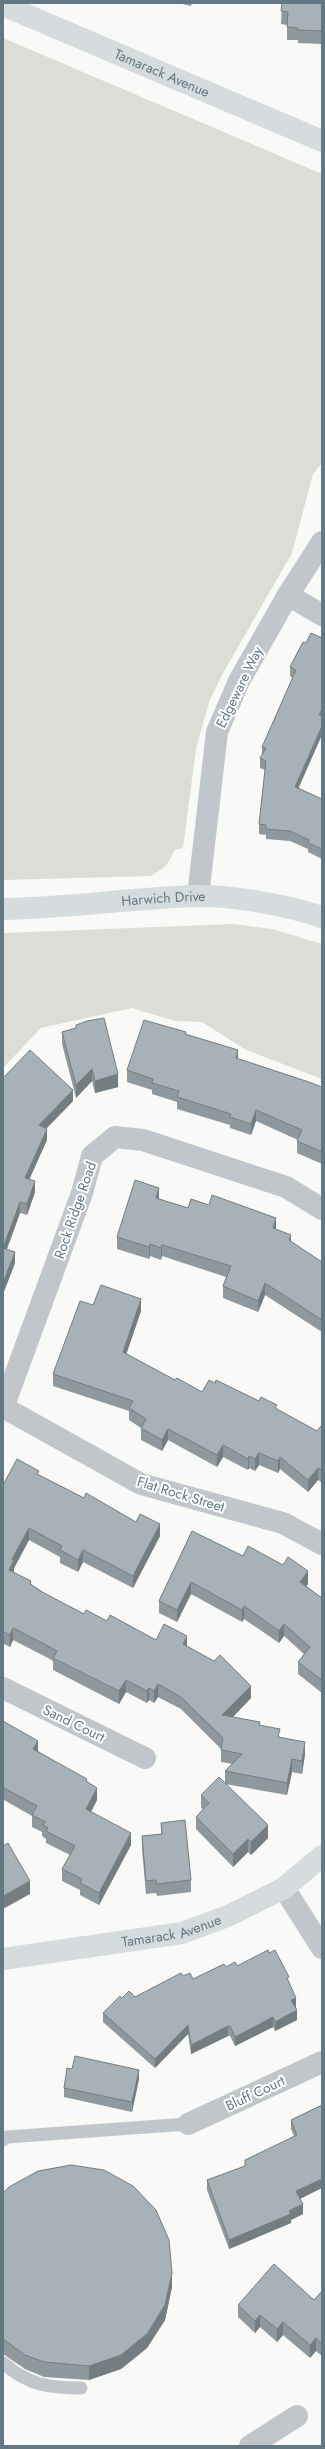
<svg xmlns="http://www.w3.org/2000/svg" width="325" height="2449" viewBox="0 0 325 2449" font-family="Jost,sans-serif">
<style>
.green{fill:#daded6}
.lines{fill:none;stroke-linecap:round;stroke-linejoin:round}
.lane{stroke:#c0c6c9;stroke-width:13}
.street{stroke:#c0c6c9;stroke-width:22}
.secondary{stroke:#d6dbde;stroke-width:22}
.wall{fill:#8f999d}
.shaded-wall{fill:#747d80}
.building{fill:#a6b2b7;stroke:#747d80}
.labels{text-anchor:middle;stroke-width:4;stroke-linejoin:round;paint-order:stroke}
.street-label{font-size:14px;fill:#637883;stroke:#fff}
</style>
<rect width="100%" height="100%" fill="#f9f9f7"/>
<path class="green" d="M3,38l319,136v289l-9,11 -21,79 -70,122 -13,27 -13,47 -13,99 -8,2 -9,16 -15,10 -148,4z
M234,924l38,5 50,15v135l-76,-29 -44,-28 -27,-1 -43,-13 -91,20 -38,40v-135z"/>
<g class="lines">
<path class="lane" d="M3,2140l4,-3 181,-13
M3,2363c25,22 46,25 78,25"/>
<path class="street" d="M288,595l34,20
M198,896l19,-164 22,-51 49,-86 34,-53
M3,1407l138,77 142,39 39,21
M3,1408l79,-215 10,-37 23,-19 28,3 143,47 36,22
M3,1688l142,70
M284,1888l38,60
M188,2124l134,-62
M250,2446l47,-30"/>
<g class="secondary">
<path id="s1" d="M3,5l319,136"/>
<path id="s2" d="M3,909c65,-1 129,-11 194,-13 35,-1 93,10 125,21"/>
<path id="s3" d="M3,1959l179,-26 46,-17 56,-28 38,-32"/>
</g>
</g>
<path class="wall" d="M178,3h14l-1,3z
M280,3h42v41l-24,-1v-3h-11v-15l-6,-1 1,-21z
M303,642l-4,146 23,11v60l-14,-7v-3l-18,-8 -24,-2v-4l-7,-1v-10l6,-54 -5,-2v-10l2,-3v-8l31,-69 -3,-2v-9z
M76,1025l42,62 -23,6 -3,-12 -16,17 -14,-54v-12l14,-4z
M186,1034l52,25 84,28v77l-25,-11v-12l1,-1 -42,-19 -5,14 -21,-7v-3l-53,-16v-7l-25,-8v-4l-25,-8v-12z
M3,1078l70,23 -26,27v12l-18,39 6,13 -8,23 -7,-2 -13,36 8,14 -12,31z
M159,1199l29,9 88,21 15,13 31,20v70l-57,-37 -7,17 -35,-14v-12l3,-9 -64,-21 -1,4 -11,-4 -1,3 -32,-10v-12z
M93,1305l48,6 -15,43 49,26 27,12 13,-9 44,18 18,8 40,22 5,-6v58l-4,-3 -10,12 -28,-23 -2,4 -19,-8 -4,6 -6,-3 -1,2 -25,-13 -6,10 -49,-27 -6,11 -21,-11v-12l-12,-8v-9l-76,-25v-12z
M39,1475l45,23 76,38 -27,52 -50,-26 -5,10 -18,-9v-6l-31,-17 -15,28v4l30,21 40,21 23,7 49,19 31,7 64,51 -18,19 27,8 20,12 25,17 -3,20 -10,-2 -5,23 -62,-11 43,54 -17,17 -3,-3 -15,15 -37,-38v-12l7,-8 -2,-1v-13l24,-12v-12l7,-7 -11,-2v-13l-40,-40 -23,-12 -4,6 -5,-3 -2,3 -21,-11 -7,12 -66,-34v-9l-5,-3 -35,-18 -3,7 -6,-3 -1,2v-161z
M192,1531l51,25 65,28 -2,2 16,12v95l-24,-19v-12l6,-8 -20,-18 -5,7 -35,-24 -2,3 -51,-28 -14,28 -18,-9v-12z
M3,1721l35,30 49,31 10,18 -6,12 40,33 -32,60 -19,-10v-5l-18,-9v-12l8,-14 -24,-12v-4l-4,-3v-4l-10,-5v-11l-28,-16z
M161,1823l30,57v12l-34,4 -1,-3 -10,1 -4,-45v-13l19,-2z
M237,1966l52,16 7,25h-1l2,13 -22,11 -2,-4 -38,19 -5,-10h-2l-37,18 -3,-20 -33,34 -52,-46v-9l19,-15 13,-1 48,-21 10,3 33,-12z
M72,2069l67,10 -7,33 -68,-15v-9z
M322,2105l-22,94 3,15 -12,6v3l-62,26 -22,-59v-10l38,-14 49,-30 -3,-7v-9z
M3,2193l169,94 -7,33 -18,28 -26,21 -32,11 -45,-3 -19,-8 -22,-15z
M322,2291v65l-6,-5 -6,7 -27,-23 -6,7 -17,-15 -5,6 -17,-16v-12l76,-5z"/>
<path class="shaded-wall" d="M322,709v10l-3,-4z
M322,726v9l-27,61v-9z
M238,1050v12l-2,-4z
M92,1069v12l-16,17v-13z
M118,1074v13l-23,6v-12z
M73,1090v11l-34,35v-11z
M256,1110v11l-5,14v-11z
M47,1129v11l-22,49v-11z
M35,1181v11l-8,23v-11z
M159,1188v12l-3,-2z
M20,1202v11l-17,46v-11z
M276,1218v12l-3,-2z
M291,1235v12l-2,-7z
M150,1244v12l-1,3v-12z
M162,1245v11l-1,4v-12z
M15,1252v11l-12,31v-11z
M265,1283v12l-7,17v-11z
M141,1299v12l-18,53v-12z
M168,1429v11l-6,11v-11z
M223,1445v12l-6,10v-12z
M259,1453v12l-4,6v-12z
M249,1456v12l-1,2v-11z
M280,1457v12l-2,4v-12z
M318,1468v12l-10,12v-12z
M160,1524v12l-27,52v-12z
M29,1528v12l-15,28v4l-5,-2 3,-11z
M83,1550v12l-5,10v-12z
M308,1571v13l-8,10v-12z
M191,1582v12l-14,28v-12z
M244,1606v13l-2,3v-12z
M284,1624v12l-5,7v-12z
M13,1628v12l-3,7v-12z
M4,1632v12l-1,2v-12z
M187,1636v12l-4,-4z
M126,1680v12l-7,12v-13z
M158,1684v13l-4,6v-12z
M251,1686v12l-29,30v-13z
M149,1688v12l-2,3v-12z
M38,1741v12l-5,-4z
M305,1742v12l-3,20v-13z
M292,1759v13l-5,23v-12z
M4,1788v12l-1,2v-12z
M97,1788v12l-11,21v-12z
M268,1825v13l-17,17v-13z
M131,1833v12l-32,60v-12z
M248,1839v13l-15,15v-13z
M30,1881v13l-27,15v-13z
M296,1998v9l-5,2v-9z
M297,2010v10l-22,11v-9z
M273,2017v10l-38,19v-9z
M188,2025v9l-33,34v-9z
M228,2026v10l-37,18v-9z
M139,2070v9l-7,33v-10z
M322,2179v9l-26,13v-10z
M303,2204v10l-12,6v3l-62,26v-9z
M172,2273v14l-7,33 -18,28 -26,21 -32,11v-14z
M260,2315v12l-5,6v-12z
M283,2322v13l-6,7v-13z
M316,2338v13l-6,7v-13z"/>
<path class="building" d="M282,3h40v28l-24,-1v-2l-11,-1 1,-15 -7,-1z
M311,633l11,5v71l-3,6 3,1v10l-27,61 27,12v50l-14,-6 1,-3 -19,-9 -24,-2v-4l-7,-1 7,-63 -6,-3 6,-10 -4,-1 34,-77 -6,-3 13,-25 3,1z
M104,1018l14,56 -23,7 -3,-12 -16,16 -14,-53 14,-4v-3l11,-4z
M144,1020l42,12 -1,2 53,16 -2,8 73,24 13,5v65l-25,-11 5,-11 -46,-20 -5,14 -21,-7 1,-3 -54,-17 2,-6 -27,-8 1,-4 -26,-9z
M30,1050l43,40 -34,35 8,4 -22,49 10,3 -8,23 -7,-2 -17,46 12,4 -12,31v-194l1,-3 -1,-1v-7z
M135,1180l24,8 -3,10 32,10 3,-9 18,6 3,-10 64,23 -3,10 18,7 -2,5 33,22v58l-57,-37 -7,18 -35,-15 8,-20 -69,-21 -1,3 -11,-4 -1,3 -32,-10z
M101,1285l40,14 -18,53 52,28 2,-2 25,14 7,-12 6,3 1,-3 43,21 2,-4 16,8 -2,3 42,23 5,-6v46l-4,-3 -10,12 -28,-23 -2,4 -19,-8 -4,6 -6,-3 -1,3 -25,-14 -6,10 -49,-26 -6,11 -21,-12 5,-9 -17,-11 4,-7 -80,-27 27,-73 13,4z
M17,1459l22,12 -2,3 47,24 2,-5 50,29 4,-8 20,10 -27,52 -50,-26 -5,10 -18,-10 2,-4 -33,-18 -17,31 2,1 -5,10 22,11 -1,3 14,9 40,21 2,-4 21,11 3,-6 46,25 8,-16 23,12 -4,8 31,17 6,-6 31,31 -29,29 38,7 -1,3 21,4 -2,8 27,5 -3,19 -10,-2 -5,24 -62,-12 17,-17 -21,-4 2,-12 -42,-41 -23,-13 -4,7 -5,-3 -2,3 -21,-11 -7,11 -66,-33 4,-7 -9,-5 -35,-18 -3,7 -6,-3 -1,2v-149z
M192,1531l51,25 5,-10 35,19 5,-8 20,14 -8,11 22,16v82l-24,-18 12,-15 -26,-23 -5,7 -35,-25 -2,4 -51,-28 -14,28 -18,-9z
M3,1721l35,20 -5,8 54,30 -1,2 11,7 -11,21 45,24 -32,60 -19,-10 2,-4 -20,-10 13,-23 -29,-15 2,-3 -6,-4 4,-2 -14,-7 5,-9 -33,-18 -1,2z
M219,1777l49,48 -17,17 -3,-3 -15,15 -37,-37 13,-14 -8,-8z
M185,1820l6,60 -34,4 -1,-4 -10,1 -4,-45 20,-2 -1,-11z
M8,1843l22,38 -27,15v-50z
M268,1950l1,3 6,-3 14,27 -2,1 9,20 -5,2 6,10 -22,12 -2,-5 -38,20 -5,-11h-2l-37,19 -3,-20 -33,34 -52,-46 17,-17 2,2 7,-7 6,6 46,-24 2,3 7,-3 3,6 31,-15 2,3 9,-5 2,4z
M75,2056l64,14 -7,32 -68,-14 3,-20 5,1z
M322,2105v74l-26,12 7,13 -14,7 2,3 -62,26 -22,-60 38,-14v-6l52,-25 -6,-15z
M71,2165l33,5 29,16 23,24 13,30 3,33 -7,32 -18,29 -26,21 -32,11 -45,-4 -19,-7 -22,-16v-146l6,-6 29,-16z
M274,2264l40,36 8,-9v53l-6,-6 -6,7 -27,-23 -6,7 -17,-14 -5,6 -17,-16z"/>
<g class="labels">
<g class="street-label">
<text dy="5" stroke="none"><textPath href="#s1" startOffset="173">Tamarack Avenue</textPath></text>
<text transform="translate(239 687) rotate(-64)" y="5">Edgeware Way</text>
<text dy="5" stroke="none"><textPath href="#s2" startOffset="161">Harwich Drive</textPath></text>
<text transform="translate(75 1210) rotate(-71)" y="5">Rock Ridge Road</text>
<text transform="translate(181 1494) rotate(17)" y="5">Flat Rock Street</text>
<text transform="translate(74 1723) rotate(26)" y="5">Sand Court</text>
<text dy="5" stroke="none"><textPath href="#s3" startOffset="171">Tamarack Avenue</textPath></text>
<text transform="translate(255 2093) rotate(-25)" y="5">Bluff Court</text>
</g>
</g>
<rect width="325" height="2449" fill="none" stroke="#637883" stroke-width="8"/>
</svg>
